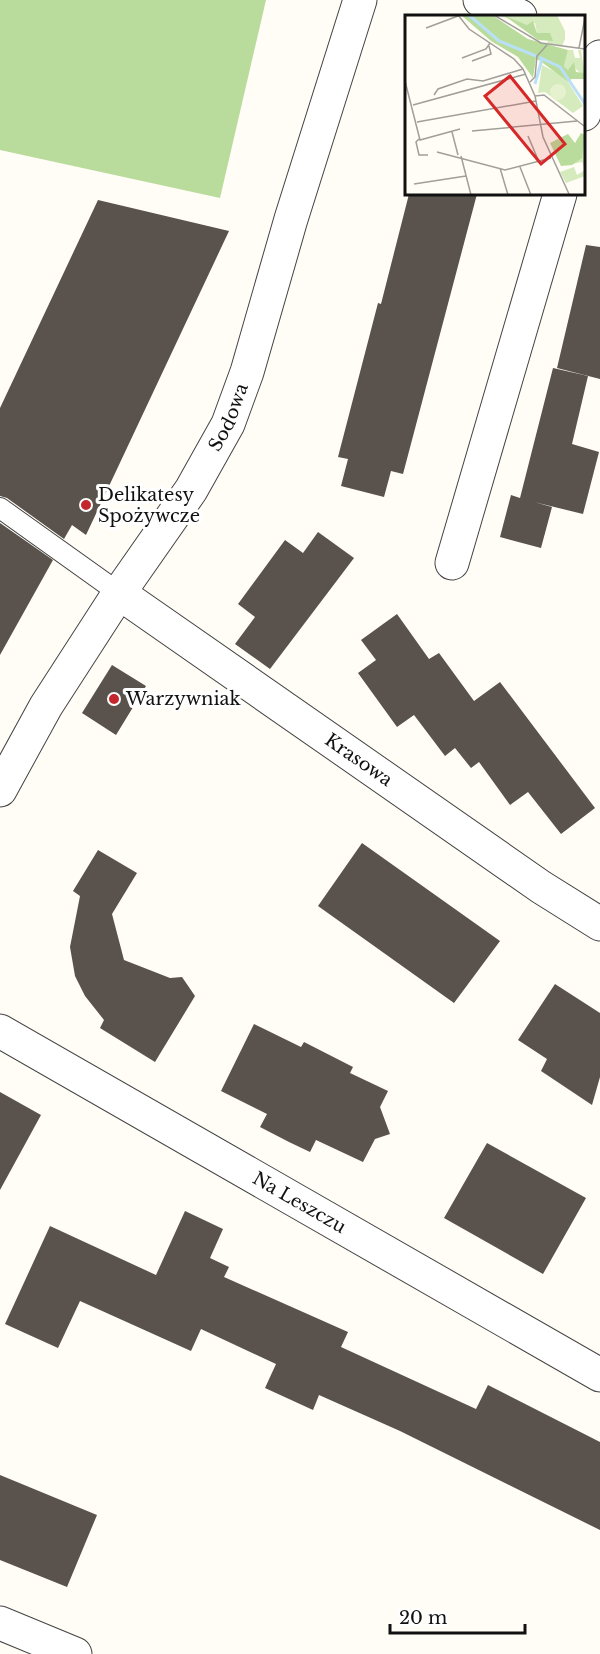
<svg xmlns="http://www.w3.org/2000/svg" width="600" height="1654" viewBox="0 0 600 1654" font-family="'Libre Baskerville',serif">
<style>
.forest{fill:#b9dc9c}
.building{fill:#5a524d}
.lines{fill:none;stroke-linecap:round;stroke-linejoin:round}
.lane-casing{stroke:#444;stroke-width:22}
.street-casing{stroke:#444;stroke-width:35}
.lane{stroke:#fff;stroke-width:20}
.street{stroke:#fff;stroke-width:33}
.poi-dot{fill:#c4262e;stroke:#fff;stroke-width:2}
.labels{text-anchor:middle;stroke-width:6;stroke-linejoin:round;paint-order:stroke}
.street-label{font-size:18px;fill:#111;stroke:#fff}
.poi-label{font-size:18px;fill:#111;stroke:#fff;text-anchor:start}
.inset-river{fill:none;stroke:#b9e0f7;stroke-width:3}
.inset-road{fill:none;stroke:#a09f9a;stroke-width:1.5}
.view{fill:#d62828;fill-opacity:0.15;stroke:#d62828;stroke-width:3}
.inset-edge{fill:none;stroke:#111;stroke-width:3}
</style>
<rect width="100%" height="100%" fill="#fffdf5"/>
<path class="forest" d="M0,0h266l-46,198 -220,-48z"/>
<path class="building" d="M409,194h68l-74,280 -12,-3 -7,26 -43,-11 7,-27 -10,-2 40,-154 3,1z
M98,200l131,31 -143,304 -14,-10 -8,14 -57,-41 -7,-2v-88z
M586,245l14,2v132l-43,-11z
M553,368l35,8 -16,68 27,8 -16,62 -49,-12 18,5 -11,41 -41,-11 11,-42 9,3z
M0,523l53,37 -53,95z
M318,532l36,26 -84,111 -35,-25 20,-27 -17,-13 47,-64 18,13z
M397,614l32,45 10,-6 35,48 26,-19 95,126 -34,26 -33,-42 -18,13 -31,-43 -8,6 -16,-20 -10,8 -31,-41 -17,12 -39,-54 18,-13 -15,-20z
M112,665l34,21 -30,49 -34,-22z
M362,843l138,98 -46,62 -136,-97z
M98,850l39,23 -25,41 12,46 46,18 12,-1 13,19 -40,66 -55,-34 4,-8 -19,-24 -10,-20 -5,-29 10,-51 -7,-5z
M555,984l45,29v64l-8,28 -51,-34 6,-12 -29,-19z
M254,1024l47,23 3,-5 49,25 -3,6 38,18 -8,16 10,27 -15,5 -12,23 -47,-22 -6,12 -21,-10 -29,-15 7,-13 -46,-23z
M0,1092l41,23 -41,75z
M487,1143l99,55 -43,76 -99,-56z
M185,1211l38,18 -13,29 19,9 -5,10 124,55 -7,15 135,62 12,-24 112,57v88l-200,-99 -81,-36 -6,15 -48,-22 11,-24 -75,-35 -10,22 -111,-50 -22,47 -53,-24 45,-98 106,49z
M0,1475l97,40 -30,72 -67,-27z"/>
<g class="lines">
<g class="lane-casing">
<path id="lane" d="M0,508l119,85"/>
</g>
<g class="street-casing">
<g id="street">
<path d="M480,0l40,16"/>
<path d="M584,114l16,-57"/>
<path d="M452,563l108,-369"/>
<path id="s1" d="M119,593l422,294 59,37"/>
<path id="s2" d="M0,790l46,-84 73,-113 72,-103 37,-66 19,-52 44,-153 69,-219"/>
<path id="s3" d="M0,1031l600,344"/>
<path d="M0,1623l75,31"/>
</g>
</g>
<use href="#lane" class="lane"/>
<use href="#street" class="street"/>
</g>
<g class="poi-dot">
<circle cx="86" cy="505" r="6"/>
<circle cx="114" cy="699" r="6"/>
</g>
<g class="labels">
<g class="street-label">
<text dy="6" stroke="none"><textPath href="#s2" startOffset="438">Sodowa</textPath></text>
<text dy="6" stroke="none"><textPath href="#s1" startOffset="292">Krasowa</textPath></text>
<text dy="6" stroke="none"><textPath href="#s3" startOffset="345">Na Leszczu</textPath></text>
</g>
<g class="poi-label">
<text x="98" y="501">Delikatesy<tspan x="98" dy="21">Spożywcze</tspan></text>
<text x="126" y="705">Warzywniak</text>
</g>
</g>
<g transform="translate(405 15)">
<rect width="180" height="180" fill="#fffdf5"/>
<path d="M93,0h59l8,16v8l-3,7 -15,-3 3,-10h-13l-2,-10 -8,2zM163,35h5l2,8h5l-2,-8h3l4,28 -11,-11 -6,3 -4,-4zM137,50l23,12 18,29 -10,7 -28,-21 -7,1zM180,122v39l-19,7 -6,-11 14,-5 3,8 8,-5 -3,-8 -10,2z" fill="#d5ebbd"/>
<path d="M56,0h31l36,24 40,11 -4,16 4,4 6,-8 2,10 8,1 1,6h-14l-1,4 -34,-25 -3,20 -15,-21 -27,-16zM100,1l22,9 6,-4 4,12h13l3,8 -15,-1zM176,118l4,2 -3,23 -10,7 -11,1 -11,-23 18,-9 7,9z" fill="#b9dc9c"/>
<path d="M145 77a8 8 0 1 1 16 0a8 8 0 1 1-16 0Z" fill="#e6f2cf"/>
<path class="inset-river" d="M64,0l30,26 37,15M134,42l21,10 25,37M130,69l7,-25"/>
<path class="inset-road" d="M53,0l11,14 45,30 9,10 12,27 8,41 26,57M89,0l47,28 44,6M21,13l32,-12M174,33l6,-30M57,43l24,-9 4,-6M67,46l19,-7 -2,-8M0,66l15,59 40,-11M125,67l5,-5 2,-21 10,-11M29,80l4,-6 29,-10 16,2 40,-12M130,81l9,-1 40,31M8,90l113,-31M12,107l119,-21M67,116l105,-10M47,117l6,23M123,121l11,26M14,124l-3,3 3,13h9M32,137l68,18 46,-12M56,141l10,39M115,152l11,28M95,153l8,27M9,169l52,-8"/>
<path class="view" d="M105,61l55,68 -24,20 -56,-68z"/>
<rect width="180" height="180" class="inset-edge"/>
</g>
<path d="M390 1624v9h135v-9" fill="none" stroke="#111111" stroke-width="3"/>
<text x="399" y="1624" font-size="18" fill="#111111" stroke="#ffffff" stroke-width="4.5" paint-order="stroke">20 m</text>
</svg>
